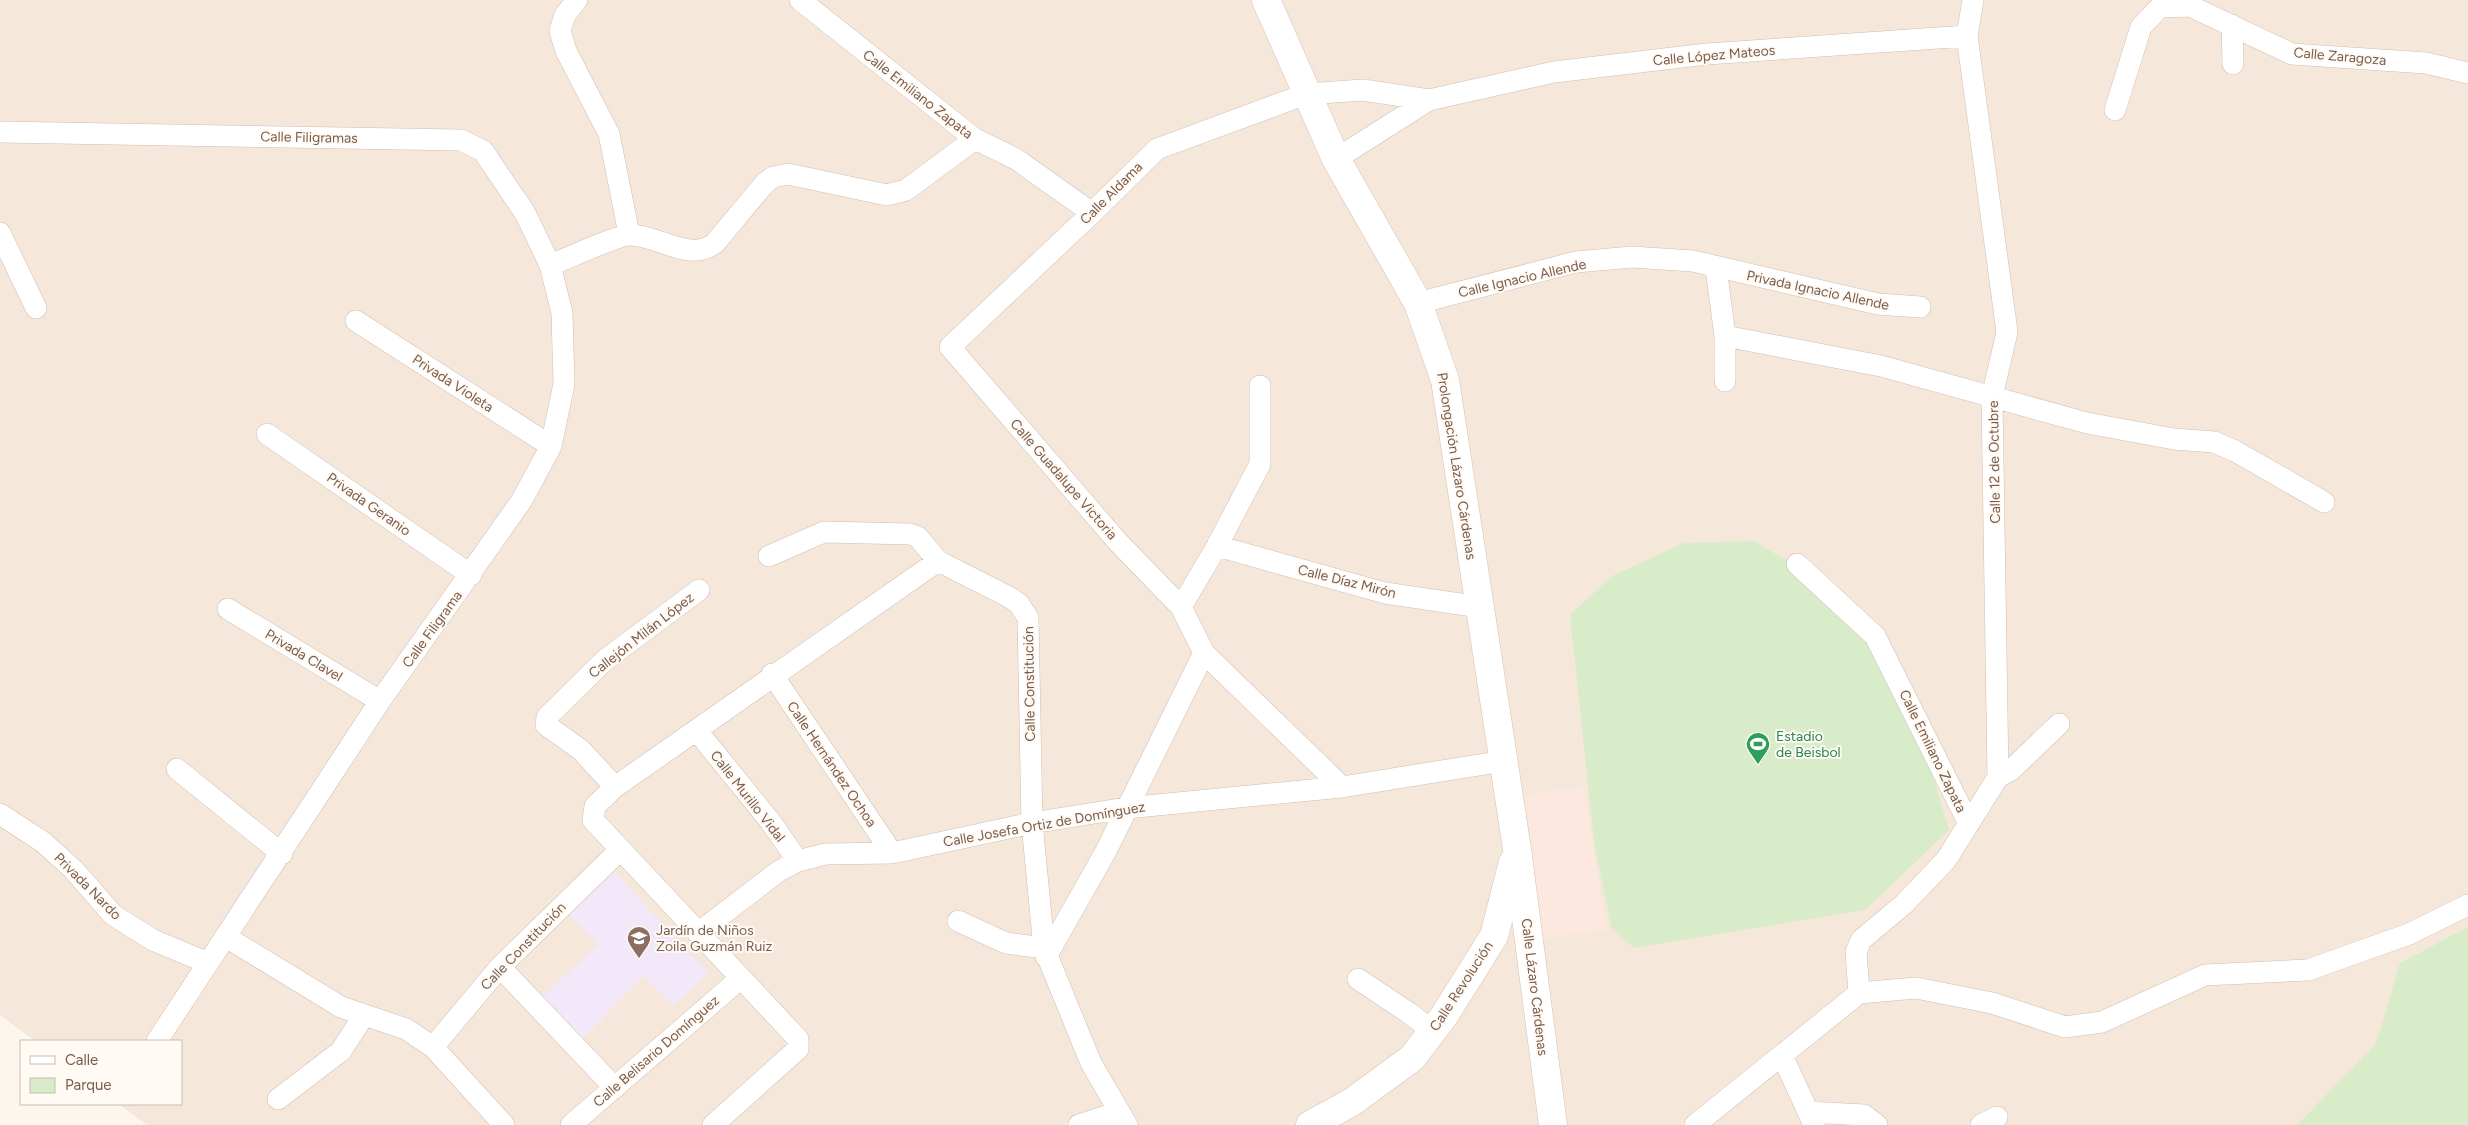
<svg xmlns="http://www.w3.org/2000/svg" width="2468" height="1125" viewBox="0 0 2468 1125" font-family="Figtree,sans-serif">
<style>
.residential{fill:#f5e8da}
.commercial{fill:#fde8e0}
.education{fill:#f3e8fa}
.green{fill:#d8ecc9}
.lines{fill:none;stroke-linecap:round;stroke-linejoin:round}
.minor-casing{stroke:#d1beb0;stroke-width:22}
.secondary-casing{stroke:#d6c0b0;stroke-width:29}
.minor{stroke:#fff;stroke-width:21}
.secondary{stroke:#fff;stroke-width:28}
.labels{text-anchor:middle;stroke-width:4;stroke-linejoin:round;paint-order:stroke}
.street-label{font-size:14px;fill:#7a5c4d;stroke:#fffaf3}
.leisure-label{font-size:14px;fill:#27864d;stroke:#fffaf3;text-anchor:start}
.education-label{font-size:14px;fill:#785e54;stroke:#fffaf3;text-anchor:start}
</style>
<rect width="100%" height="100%" fill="#fdf6ec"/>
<path class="residential" d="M0,0h2468v1125h-2321l-29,-21h63v-63h-146l-35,-26z"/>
<path class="commercial" d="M1584,787l22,143 -67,9 -19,-144z"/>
<path class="education" d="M614,872l94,101 -34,33 -30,-30 -61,62 -41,-41 56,-52 -29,-31z"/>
<path class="green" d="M1754,541l86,51 71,108 38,130 -84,80 -231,38 -23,-21 -17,-85 -24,-227 42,-39 72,-33z
M2468,927v198h-171l79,-81 24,-81z"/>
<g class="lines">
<g class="minor-casing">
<path id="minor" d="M577,0l-12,15 -5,16 6,20 43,83 20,100
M800,0l175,139 41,20 76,54
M2160,7l30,-1 102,48 134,9 42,10
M2232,25l1,39
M2115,110l26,-83 19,-20
M0,132l461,8 22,11 42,62 25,52 12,48 2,71 -13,62 -29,54 -142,201 -223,340
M1336,159l93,-59 125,-28 153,-18 260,-18 6,-36
M0,233l36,75
M550,265c14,-5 70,-31 80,-30 29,0 59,28 85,8l50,-60 8,-6 15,-3 99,21 19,-5 69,-51
M1716,268l9,68v45
M1418,303l158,-41 56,-5 61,4 185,43 42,3
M356,321l195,125
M1725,336l156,30 206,57 87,16 40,3 21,9 89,51
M267,434l204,141
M1217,546l168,47 95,14
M769,556l55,-24 86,2 8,3 20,24 71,36 10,7 9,14 4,205 12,125 47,115 36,62
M1797,564l78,72 94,188
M1181,607l36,-61 43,-82v-78
M228,609l152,92
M1204,653l138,134
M772,674l120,179
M697,731l73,90 28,40
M177,769l105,85
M1998,777l13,-7 48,-46
M615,787l-34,-37 -35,-25 1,-8 58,-57 94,-70
M0,814l43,28 30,27 40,46 40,25 55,23
M958,921l48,22 38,5
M698,933l81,-62 19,-10 27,-7 67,-1 140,-30 94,-15 216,-21 162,-26
M226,937l115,70 65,22 27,18 71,78
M1046,957l60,-106 98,-198 -23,-46 -64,-66 -167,-194 142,-134 65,-64 149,-55 57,-4 66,10
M500,967l115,121
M1358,979l51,34 24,18
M1859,993l-3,-41 5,-12 43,-36 42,-44 52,-83 -6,-380 15,-65 -40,-296
M433,1047l67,-80 120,-117
M1782,1055l32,70
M278,1099l63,-48 23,-36
M1808,1112l56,3 13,10
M571,1125l170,-147
M713,1125l85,-76v-10l-205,-219 2,-14 20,-19 323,-226
M1079,1125l40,-13
M1695,1125l164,-132 57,-5 76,15 73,24 37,-5 103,-47 103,-5 101,-36 59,-29
M1981,1125l16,-8"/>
</g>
<g class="secondary-casing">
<path id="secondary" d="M1266,0l70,159 82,144 27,77 72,469 36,276
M1310,1125l42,-23 60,-44 32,-42 50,-80 19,-74"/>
</g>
<use href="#minor" class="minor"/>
<use href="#secondary" class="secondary"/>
</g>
<defs>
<g id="stadium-pin" transform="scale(1.25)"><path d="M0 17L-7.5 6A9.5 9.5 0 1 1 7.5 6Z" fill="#2e9e5b" stroke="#fffaf3"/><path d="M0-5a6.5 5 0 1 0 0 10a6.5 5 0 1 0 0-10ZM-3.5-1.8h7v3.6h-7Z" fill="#fff"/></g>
<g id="school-pin" transform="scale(1.25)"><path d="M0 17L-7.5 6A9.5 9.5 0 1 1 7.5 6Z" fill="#8d6e63" stroke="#fffaf3"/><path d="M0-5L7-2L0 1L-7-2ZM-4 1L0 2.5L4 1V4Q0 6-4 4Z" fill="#fff"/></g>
</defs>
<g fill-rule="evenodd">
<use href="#stadium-pin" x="1758" y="744"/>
<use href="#school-pin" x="639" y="938"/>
</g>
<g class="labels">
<g class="street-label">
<text transform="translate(1714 55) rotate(-5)" y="5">Calle López Mateos</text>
<text transform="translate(2340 56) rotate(5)" y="5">Calle Zaragoza</text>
<text transform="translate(918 94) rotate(38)" y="5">Calle Emiliano Zapata</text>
<text transform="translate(309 137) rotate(1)" y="5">Calle Filigramas</text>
<text transform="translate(1111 193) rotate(-45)" y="5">Calle Aldama</text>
<text transform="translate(1522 278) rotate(-13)" y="5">Calle Ignacio Allende</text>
<text transform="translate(1818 290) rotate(12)" y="5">Privada Ignacio Allende</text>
<text transform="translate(453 383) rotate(33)" y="5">Privada Violeta</text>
<text transform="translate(1994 462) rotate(-91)" y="5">Calle 12 de Octubre</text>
<text transform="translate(1457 466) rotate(81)" y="5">Prolongación Lázaro Cárdenas</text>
<text transform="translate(1064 479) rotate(49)" y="5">Calle Guadalupe Victoria</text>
<text transform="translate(369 504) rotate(35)" y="5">Privada Geranio</text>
<text transform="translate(1347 581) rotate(14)" y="5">Calle Díaz Mirón</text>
<text transform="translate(432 629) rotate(-54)" y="5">Calle Filigrama</text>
<text transform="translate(641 635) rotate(-38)" y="5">Callejón Milán López</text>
<text transform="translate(304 655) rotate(31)" y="5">Privada Clavel</text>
<text transform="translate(1029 684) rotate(-91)" y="5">Calle Constitución</text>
<text transform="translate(1933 751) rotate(64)" y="5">Calle Emiliano Zapata</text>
<text transform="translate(832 764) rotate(56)" y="5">Calle Hernández Ochoa</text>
<text transform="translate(748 796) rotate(52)" y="5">Calle Murillo Vidal</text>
<text transform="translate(1044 824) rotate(-10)" y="5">Calle Josefa Ortiz de Domínguez</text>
<text transform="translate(88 886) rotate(45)" y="5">Privada Nardo</text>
<text transform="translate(523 946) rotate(-46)" y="5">Calle Constitución</text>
<text transform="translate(1461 986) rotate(-57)" y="5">Calle Revolución</text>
<text transform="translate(1535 987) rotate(83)" y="5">Calle Lázaro Cárdenas</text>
<text transform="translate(656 1051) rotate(-41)" y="5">Calle Belisario Domínguez</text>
</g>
<g class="leisure-label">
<text x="1776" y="741">Estadio<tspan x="1776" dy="16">de Beisbol</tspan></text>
</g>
<g class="education-label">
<text x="656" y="935">Jardín de Niños<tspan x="656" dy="16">Zoila Guzmán Ruiz</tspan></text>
</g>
</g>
<rect x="20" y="1040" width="162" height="65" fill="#fffaf3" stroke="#cabbb1"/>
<rect x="30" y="1056" width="25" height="8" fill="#ffffff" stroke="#cabbb1"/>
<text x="65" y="1065" font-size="15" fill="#7a5c4d">Calle</text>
<rect x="30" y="1078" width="25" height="15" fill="#d8ecc9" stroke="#cabbb1"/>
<text x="65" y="1090" font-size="15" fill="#7a5c4d">Parque</text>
</svg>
